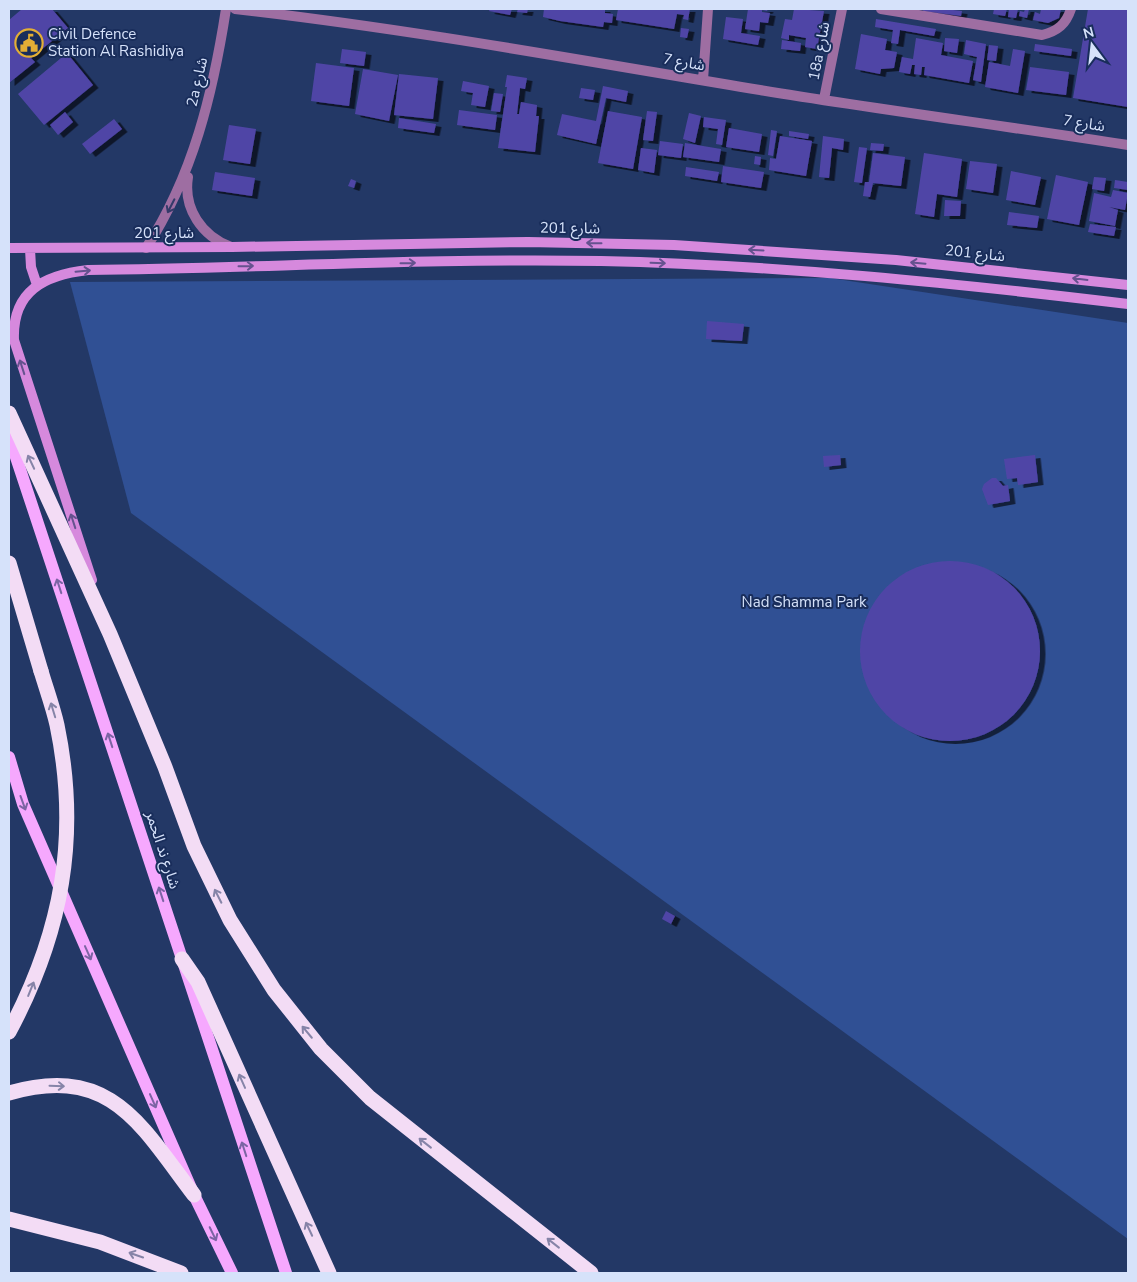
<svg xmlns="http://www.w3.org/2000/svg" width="1137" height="1282" viewBox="0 0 1137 1282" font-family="'Nunito Sans','Noto Sans Arabic',sans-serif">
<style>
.green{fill:#305094}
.building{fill:#5045a6;filter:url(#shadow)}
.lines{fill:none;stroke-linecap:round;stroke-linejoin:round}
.street{stroke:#9e6ea2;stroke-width:10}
.secondary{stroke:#d689dd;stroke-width:10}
.primary{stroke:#f6a8fe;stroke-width:12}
.highway{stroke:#f3dcf5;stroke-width:15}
.highway-bridge{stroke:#f3dcf5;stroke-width:15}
.oneway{stroke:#343a69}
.oneway2{stroke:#65528f}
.oneway3{stroke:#8684a8}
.oneway4{stroke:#7c64a4}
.labels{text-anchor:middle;stroke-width:4;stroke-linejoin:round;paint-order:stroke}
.poi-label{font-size:15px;fill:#d6e2fa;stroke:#192d5b;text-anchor:start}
.street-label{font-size:15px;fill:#d6e2fa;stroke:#192d5b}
.park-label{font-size:15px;fill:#d5e2fa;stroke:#192d5b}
</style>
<defs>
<filter id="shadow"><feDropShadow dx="5.5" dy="3" stdDeviation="0" flood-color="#0009"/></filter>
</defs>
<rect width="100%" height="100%" fill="#233866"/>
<path class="green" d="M830,278l298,45v916l-997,-726 -61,-231z"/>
<path class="building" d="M22,9h30l16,19 -37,30 4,4 -26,21v-63z
M490,9h22l-2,6 -21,-4z
M518,9h10l-1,4 -10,-1z
M544,9h61v4l8,1 -1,9 -8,-1 -1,5 -43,-6 -17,-4z
M618,9h72l-2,11 -5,-1 1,-4 -7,-1 -3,15 -58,-9z
M748,9h20l-1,2 -5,-1v2l8,1 -2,10 -8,-1 -1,9 -14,-2z
M794,9l30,2 -7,38 -12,-2 1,-9 -17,-3v5l-8,-2 4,-19 7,1z
M924,9h20l18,2 -1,5 -38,-5z
M994,9h13l-2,7 -12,-2z
M1009,9h9l-2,9 -8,-1z
M1025,9h4l-2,9 -8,-2 1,-5 4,1z
M1041,9h20l-2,9 -11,5 -15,-3 2,-8 5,2z
M1088,9h40v98l-55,-9z
M726,17l17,2 -2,14 19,3 -2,9 -35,-6z
M876,19l60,10 -2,7 -34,-6 -2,14 -7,-1 2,-13 -18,-3z
M681,28l8,1 -2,9 -7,-1z
M861,34l26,5 -2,11 12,2 -3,16 -13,1 -1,5 -25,-5z
M916,38l27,5 -2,12 32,6 -4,22 -45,-8 1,-8h-3l-1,8 -7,-1 1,-9h-3l-2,9 -11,-2 3,-15 11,2z
M945,38l14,1 -2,14 -13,-2z
M782,40l19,3 -1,8 -19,-2z
M966,40l20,4 -5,38 -8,-2 4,-23 -13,-3z
M1035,44l37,5 -1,7 -37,-5z
M989,45l9,1 -2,15 -9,-1z
M342,49l24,3 -2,14 -24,-3z
M1013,49l12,2 -7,42 -33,-6 4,-25 21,4z
M67,53l26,32 -49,40 -26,-31z
M316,63l38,5 -5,38 -38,-5z
M1030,67l39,5 -3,23 -40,-5z
M363,69l35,6 -9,46 -34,-7z
M399,74l39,4 -5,41 -39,-4z
M507,75l20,3 -2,11 -5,-1 -3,26h2l2,-12 16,3 -1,11h3l-4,36 -37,-4 9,-61h-2z
M463,81l26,5 -4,21 -14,-2 2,-12 -12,-2z
M603,86l25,5 -2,11 -20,-4 -10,46 -39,-9 5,-21 34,7z
M581,88l14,2 -2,10 -14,-2z
M494,93l9,1 -3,18 -9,-1z
M459,110l38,5 -2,15 -38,-5z
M608,111l34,6 -9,52 -35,-6z
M647,111l10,1 -4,29 -10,-1z
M65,112l8,10 -15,13 -8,-10z
M689,113l12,3 -6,27 -12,-4z
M704,117l22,3 -4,25 -6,-1 2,-15 -15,-2z
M399,118l37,6 -2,9 -36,-5z
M114,119l8,10 -32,25 -8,-10z
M229,125l27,4 -6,35 -27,-4z
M729,128l33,6 -3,18 -33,-5z
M771,130l6,1 -4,25 -5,-1z
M789,131l20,3 -1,5 -19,-3z
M780,136l32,5 -6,35 -37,-6 1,-12 6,1z
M823,136l21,3 -1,11 -11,-2 -3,30 -10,-1z
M660,141l23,3 -2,14 -23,-3z
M685,143l36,6 -2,13 -36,-5z
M871,143l13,1 -1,7 -13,-1z
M859,147l8,1 -5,35 -8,-1z
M641,148l16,2 -3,23 -16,-3z
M873,153l32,4 -4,29 -28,-3 -3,14 -7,-1 2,-14h4z
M924,153l38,6 -5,38 -20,-3 -3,23 -19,-3z
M755,156l6,1 -1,8 -6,-1z
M970,161l27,3 -4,29 -27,-4z
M723,166l41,6 -3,16 -40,-6z
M686,167l33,5 -2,9 -32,-5z
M1011,171l30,6 -6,28 -29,-5z
M215,172l40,6 -3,18 -40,-6z
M1056,175l32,7 -9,43 -32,-6z
M1094,177l12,1 -2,13 -12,-2z
M351,179l5,2 -2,7 -6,-2z
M1115,180l13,2v8l-14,-2z
M1113,190l15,3 -3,17 -16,-3 9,3 -3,16 -26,-5 5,-28 17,4z
M945,200l16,1 -1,15h-16z
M1009,212l30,4 -2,12 -30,-3z
M1090,224l26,3 -2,9 -26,-4z
M707,321l37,3 -2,17 -36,-2z
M840,455l1,10 -17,2 -1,-11z
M1035,455l3,27 -20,3 -1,-7 -10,1 -3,-20z
M992,478h4l7,8 5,-1 2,16 -22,4 -6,-16 2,-5z
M860 651a90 90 0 1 1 180 0a90 90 0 1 1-180 0Z
M666,911l9,5 -4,8 -9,-5z"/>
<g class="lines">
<path class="street" d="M235,9c176,20 350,52 525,81 122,20 246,36 368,55
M881,9l161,26c16,-4 24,-11 29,-26
M703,80l5,-71
M824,99l18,-90
M188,177c-5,32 14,59 43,70
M146,248c47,-72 67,-155 80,-239"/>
<path class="secondary" d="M9,248l223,-1 296,-5 146,3 222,15 232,25
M30,249l1,18 6,18
M92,580l-78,-240c-2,-49 30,-65 74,-70 171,-2 342,-12 513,-9 177,4 352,22 527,43"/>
<path class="primary" d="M9,436l277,837
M9,757l14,47 171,391 38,78"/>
<path class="highway" d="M9,413l101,221 55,133 29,79 36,74 44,70 47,59 49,49 221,175
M9,563l32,108
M182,959l16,23 131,291
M9,1093c102,-29 131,31 185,102
M9,1219l91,23 81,31"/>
<path class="highway-bridge" d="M9,1032c53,-99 71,-196 48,-307 -4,-18 -11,-37 -16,-54"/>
</g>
<defs><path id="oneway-shaft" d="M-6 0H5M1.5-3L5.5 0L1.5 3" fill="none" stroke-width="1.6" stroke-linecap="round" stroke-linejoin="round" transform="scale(1.25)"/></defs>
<use class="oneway" href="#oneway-shaft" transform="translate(171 206) rotate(117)"/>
<g class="oneway2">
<use href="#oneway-shaft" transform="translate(594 243) rotate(-179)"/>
<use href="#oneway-shaft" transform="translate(756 250) rotate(-177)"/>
<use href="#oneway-shaft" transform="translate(408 263) rotate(-1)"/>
<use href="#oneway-shaft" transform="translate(658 263) rotate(2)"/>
<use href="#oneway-shaft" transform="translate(918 263) rotate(-175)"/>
<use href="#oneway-shaft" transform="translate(246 266) rotate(-1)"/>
<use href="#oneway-shaft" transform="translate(83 271) rotate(-5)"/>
<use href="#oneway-shaft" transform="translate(1080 279) rotate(-173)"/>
<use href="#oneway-shaft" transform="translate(22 367) rotate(-108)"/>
<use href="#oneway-shaft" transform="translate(73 521) rotate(-108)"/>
</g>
<g class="oneway3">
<use href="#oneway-shaft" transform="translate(31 462) rotate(-115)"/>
<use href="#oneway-shaft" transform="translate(53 710) rotate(-107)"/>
<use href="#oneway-shaft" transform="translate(218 896) rotate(-117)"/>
<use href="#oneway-shaft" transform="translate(31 989) rotate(-68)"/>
<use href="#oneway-shaft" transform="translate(307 1032) rotate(-130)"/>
<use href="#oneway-shaft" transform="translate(242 1081) rotate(-114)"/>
<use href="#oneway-shaft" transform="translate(57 1086) rotate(2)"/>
<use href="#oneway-shaft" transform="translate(425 1143) rotate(-142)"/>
<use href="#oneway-shaft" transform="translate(309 1229) rotate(-115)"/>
<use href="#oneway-shaft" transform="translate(553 1243) rotate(-142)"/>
<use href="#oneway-shaft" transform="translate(136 1255) rotate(-161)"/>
</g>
<g class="oneway4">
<use href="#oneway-shaft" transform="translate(59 586) rotate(-108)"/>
<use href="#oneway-shaft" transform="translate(110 740) rotate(-108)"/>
<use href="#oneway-shaft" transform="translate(23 803) rotate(70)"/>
<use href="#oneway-shaft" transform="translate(161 894) rotate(-108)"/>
<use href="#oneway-shaft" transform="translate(88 953) rotate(66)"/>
<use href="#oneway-shaft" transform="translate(153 1101) rotate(66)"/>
<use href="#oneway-shaft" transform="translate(244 1149) rotate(-108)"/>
<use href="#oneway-shaft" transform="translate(213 1234) rotate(64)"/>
</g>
<defs>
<g id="civic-ring" transform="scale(1.4375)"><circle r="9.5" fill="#192d5b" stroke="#e3ae35" stroke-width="1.5"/><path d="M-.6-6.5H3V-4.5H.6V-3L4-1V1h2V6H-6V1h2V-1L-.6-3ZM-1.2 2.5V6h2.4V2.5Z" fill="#e3ae35"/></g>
</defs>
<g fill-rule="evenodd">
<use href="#civic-ring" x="29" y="43"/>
</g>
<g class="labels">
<g class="poi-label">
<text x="48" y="39">Civil Defence<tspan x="48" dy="17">Station Al Rashidiya</tspan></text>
</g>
<g class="street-label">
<text transform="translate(819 51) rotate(-79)" y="5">18a شارع</text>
<text transform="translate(684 62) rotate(10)" y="5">شارع 7</text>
<text transform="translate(197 82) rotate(-77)" y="5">2a شارع</text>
<text transform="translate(1084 123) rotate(9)" y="5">شارع 7</text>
<text transform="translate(570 228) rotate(1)" y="5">شارع 201</text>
<text x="164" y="238">شارع 201</text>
<text transform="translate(975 253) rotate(6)" y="5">شارع 201</text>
<text transform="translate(163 850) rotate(72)" y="5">شارع ند الحمر</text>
</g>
<g class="park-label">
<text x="804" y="607">Nad Shamma Park</text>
</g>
</g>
<rect width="1137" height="1282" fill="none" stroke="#d6e2fa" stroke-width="20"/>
<g transform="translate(1092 45) rotate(345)" stroke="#192d5b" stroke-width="4" paint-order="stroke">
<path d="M0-4L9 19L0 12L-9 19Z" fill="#d6e2fa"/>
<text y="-8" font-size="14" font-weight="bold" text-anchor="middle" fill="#d6e2fa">N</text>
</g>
</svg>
